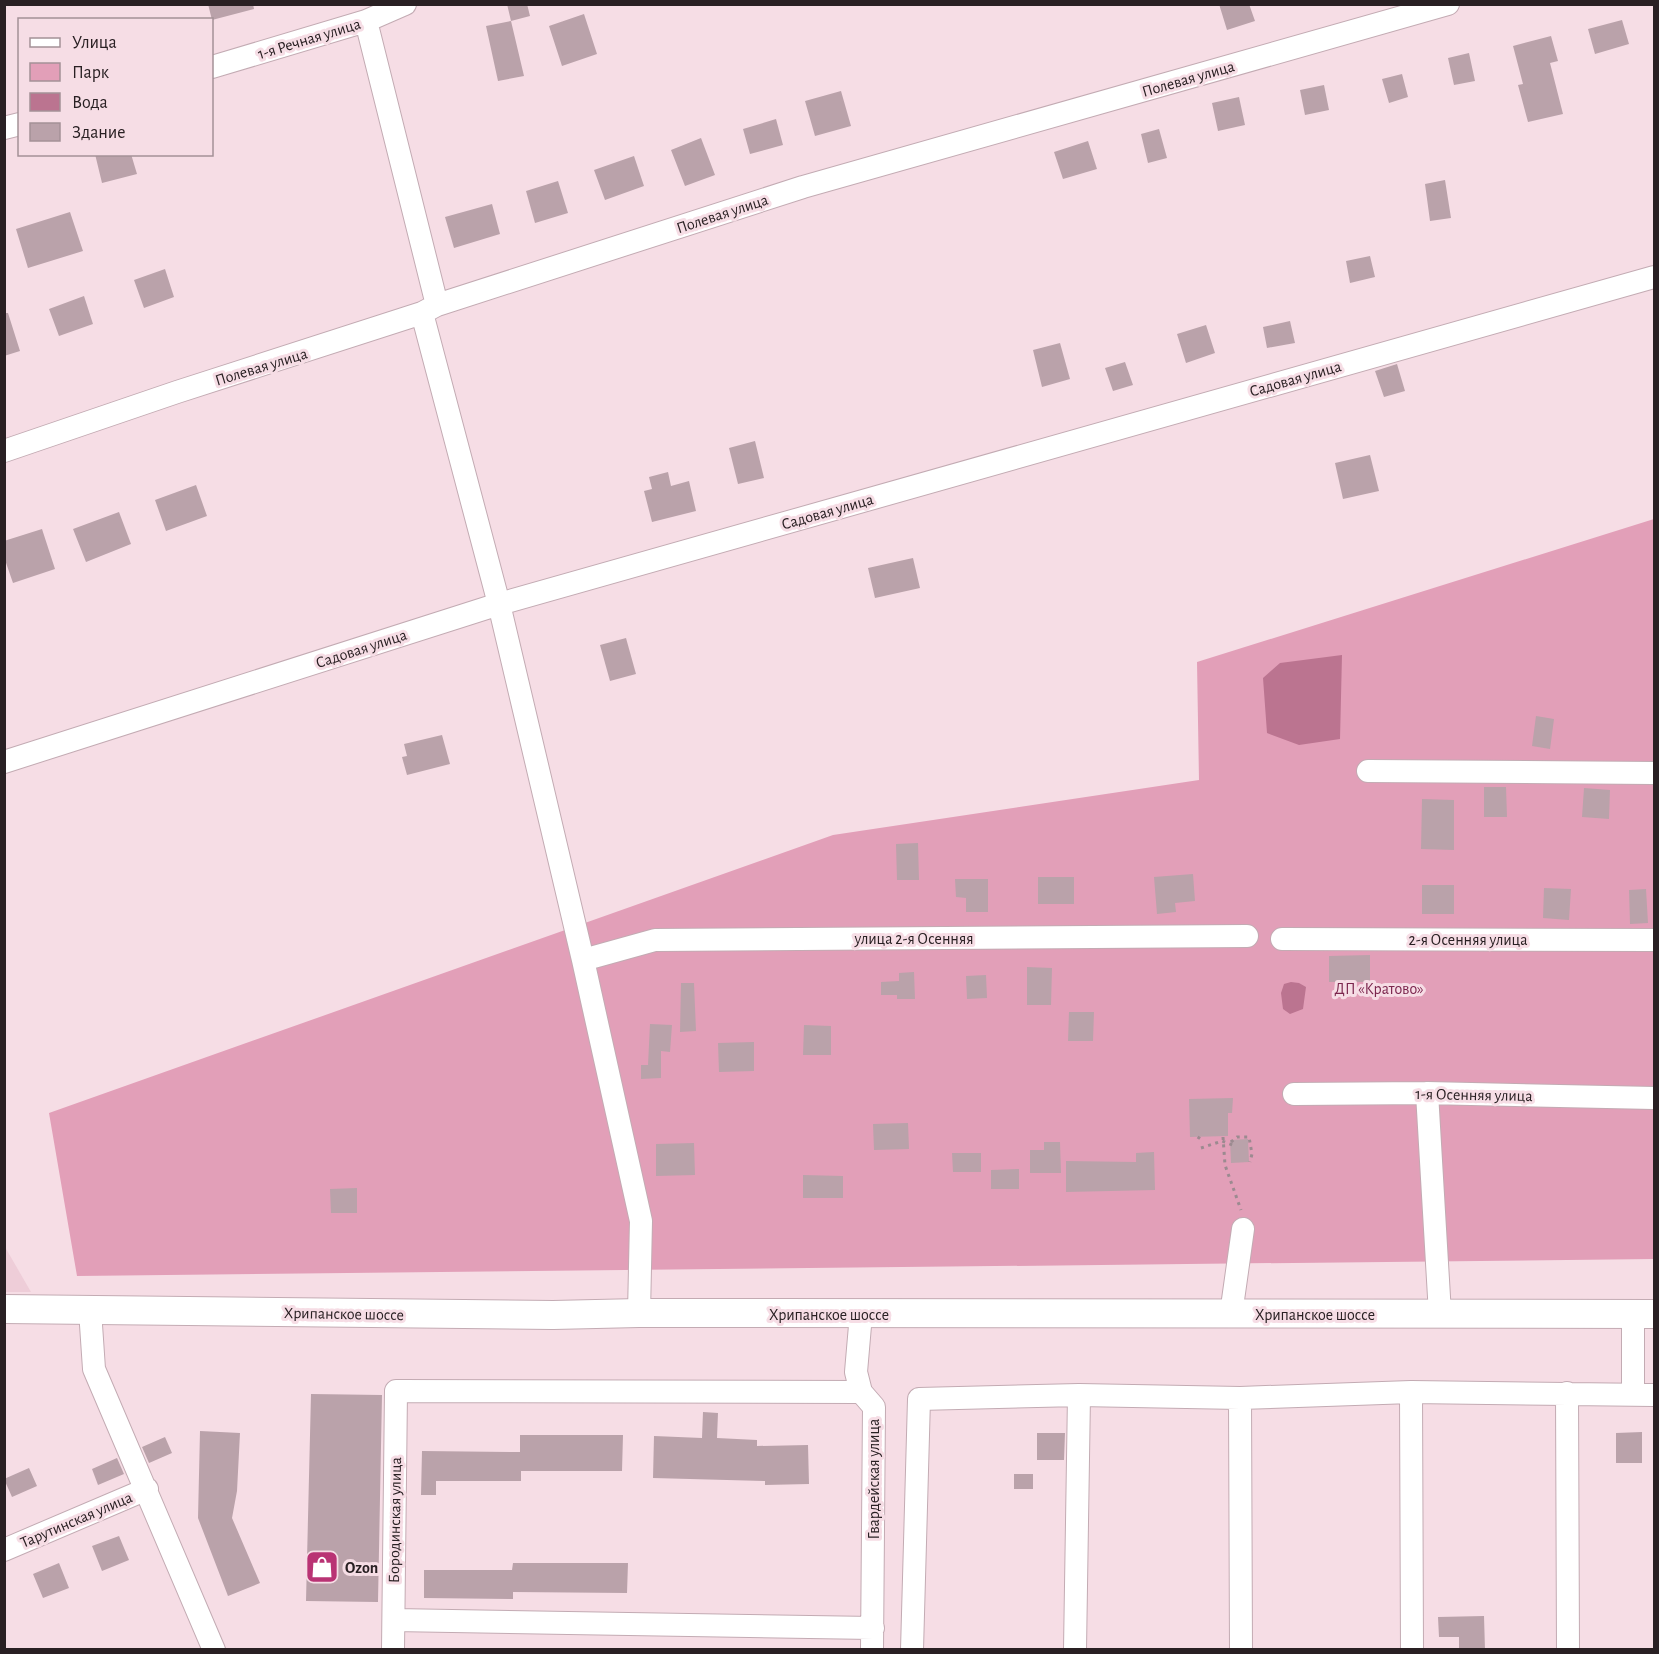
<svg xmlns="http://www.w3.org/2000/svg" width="1659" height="1654" viewBox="0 0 1659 1654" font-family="'Alegreya Sans',sans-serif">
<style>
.built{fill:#eecdd8}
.green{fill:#e29fb8}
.water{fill:#bb7490}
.building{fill:#baa2aa}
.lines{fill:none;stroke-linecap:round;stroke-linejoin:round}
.minor-casing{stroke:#c3abb3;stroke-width:24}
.major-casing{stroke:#c3abb3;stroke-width:30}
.path{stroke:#9c8a90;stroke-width:3;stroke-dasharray:3 4.5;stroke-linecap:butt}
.minor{stroke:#fff;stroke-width:22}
.major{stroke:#fff;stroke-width:28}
.labels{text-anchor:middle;stroke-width:6;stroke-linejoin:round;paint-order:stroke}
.street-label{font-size:16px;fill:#292023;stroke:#f6dde5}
.park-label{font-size:16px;fill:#7b254d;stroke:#f6dde5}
.poi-label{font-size:16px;font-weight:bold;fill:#292023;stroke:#f6dde5;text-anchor:start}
</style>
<rect width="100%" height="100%" fill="#f6dde5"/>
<path class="built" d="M5,1247l26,45h-26z"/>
<path class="green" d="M1654,519v740l-1577,17 -28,-163 784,-278 366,-55 -2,-118z"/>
<path class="water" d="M1342,655l-2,84 -41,6 -32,-12 -4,-55 17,-15z
M1291,982l8,1 7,4 -3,22 -13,5 -7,-5 -2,-16 3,-9z"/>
<path class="building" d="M208,4h45l1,5 -42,11z
M507,4h20l3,12 -19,5z
M1219,4h30l6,17 -28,9z
M584,14l13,40 -35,12 -13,-40z
M1622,20l7,24 -34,10 -7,-25z
M511,21l13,55 -26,5 -12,-55z
M1551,36l7,25 -8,2 13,51 -35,8 -10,-37 5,-1 -10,-38z
M1469,53l6,28 -21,4 -6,-27z
M1402,74l6,23 -19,6 -7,-24z
M1324,85l5,25 -24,5 -5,-25z
M841,91l10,35 -36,10 -10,-35z
M1239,97l6,28 -27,6 -6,-28z
M776,119l7,26 -33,9 -7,-25z
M1159,129l8,29 -19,5 -7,-29z
M701,138l14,37 -30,11 -14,-36z
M1088,141l9,28 -34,10 -9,-27z
M95,154h36l6,20 -35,9z
M634,156l10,30 -39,14 -11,-30z
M1445,180l6,38 -21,3 -5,-37z
M558,181l10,32 -33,10 -9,-32z
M492,204l8,30 -46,14 -9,-31z
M70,212l13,39 -55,17 -12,-39z
M1370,256l5,21 -25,6 -4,-22z
M165,269l9,28 -30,11 -10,-28z
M84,296l9,28 -34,12 -10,-27z
M4,313h4l12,38 -16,5z
M1290,321l5,22 -28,5 -4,-21z
M1206,325l9,28 -29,10 -9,-29z
M1060,343l10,36 -28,8 -9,-37z
M1125,362l8,23 -20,6 -8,-23z
M1397,364l8,27 -21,6 -9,-26z
M755,441l9,37 -26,6 -9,-36z
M1370,455l9,36 -36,8 -8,-36z
M668,472l3,14 18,-5 7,30 -44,11 -8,-31 8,-2 -3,-12z
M196,485l11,31 -41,15 -11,-31z
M119,512l12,32 -45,18 -13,-33z
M42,529l13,40 -42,14 -9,-26v-16z
M913,558l7,30 -45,10 -7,-30z
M626,638l10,36 -26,7 -10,-36z
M1536,716l18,3 -4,30 -18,-3z
M442,735l8,29 -43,11 -5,-18 5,-1 -3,-12z
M1484,787h22l1,30h-23z
M1584,788l26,2 -1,29 -27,-2z
M1422,799l32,1v50l-33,-1z
M918,843l1,37h-22l-1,-36z
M1193,874l2,27 -20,2 1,9 -19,2 -3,-37z
M1038,877h36v27h-36z
M955,879h33v33h-22v-14l-10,-1z
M1422,885h32v29h-32z
M1544,888l27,1 -2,31 -26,-2z
M1646,889l2,34 -18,1 -1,-34z
M1370,955v27h-41v-26z
M1027,967l25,1 -1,37h-24z
M914,972l1,27h-18v-4h-16v-13l18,-1v-8z
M986,975l1,23 -20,1 -1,-23z
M681,983h13l2,48 -16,1z
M1069,1012h25l-1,29h-25z
M650,1024l22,1 -2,27 -9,-1v27l-20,1v-14h7z
M804,1025l27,1v29h-28z
M754,1042v29l-35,1 -1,-29z
M1233,1098l-1,15h-4v23l-38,1 -1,-38z
M908,1123l1,26 -35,1 -1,-26z
M1248,1139l1,23 -18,1 -1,-23z
M1044,1142h16l1,31h-31v-23h14z
M694,1143l1,32 -39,1v-32z
M1154,1152l1,38 -89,2v-31l70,1v-9z
M952,1153h29v19h-28z
M1019,1169v20h-28v-19z
M803,1175l40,1v22h-40z
M357,1188v25h-26l-1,-24z
M311,1394l71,1 -4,207 -72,-1z
M703,1412l15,1 -1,25 40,2v6l51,-1 1,39 -44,1v-4l-112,-3 1,-42 48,2z
M200,1431l40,2 -3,58 -5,27 28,65 -32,13 -30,-78z
M1642,1432v31h-26v-30z
M1037,1433h28l-1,27h-27z
M520,1435h103l-1,36h-101v10h-85v14h-15l1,-44 98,1z
M165,1437l7,16 -23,10 -7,-16z
M117,1458l7,16 -26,11 -6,-16z
M29,1468l8,18 -25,11 -8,-18z
M1014,1474h19v15h-19z
M119,1536l10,24 -27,11 -10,-25z
M59,1563l10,25 -26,10 -10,-24z
M513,1563h115l-1,30 -114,-1v7l-89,-1v-28h88z
M1484,1616l1,34h-26v-13h-20l-1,-20z"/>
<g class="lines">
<g class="minor-casing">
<path id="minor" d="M366,21l71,284
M212,67l154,-46 39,-17
M4,128l16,-4
M422,313l77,291 84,356 58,261 -2,92
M4,451l173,-59 245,-79 15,-8 366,-118 645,-183
M4,762l495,-158 1155,-327
M1368,771l286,2
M1282,939l372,1
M583,960l72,-20 592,-4
M1427,1093l13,221
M1294,1094l133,-1 227,5
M90,1310l4,59 120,281
M861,1314l-5,58 5,20 13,15 -2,243
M1231,1314l12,-85
M1633,1314v80
M1411,1392l1,258
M1567,1393l1,257
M1240,1398l1,252
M4,1550l143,-61
M394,1620l479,8
M393,1650l3,-259 465,1
M912,1650l7,-251 160,-4 161,3 171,-6 243,3
M1075,1650l4,-255"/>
</g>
<g class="major-casing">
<path id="major" d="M4,1309l549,6 86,-2 1015,1"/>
</g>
<path class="path" d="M1223,1137l2,28 16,45
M1198,1139l4,-6
M1231,1142l6,-5h12l3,17 -2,8
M1201,1148l21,-7 13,5"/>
<use href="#minor" class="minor"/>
<use href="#major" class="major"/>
</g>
<defs>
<g id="shop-square" transform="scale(1.725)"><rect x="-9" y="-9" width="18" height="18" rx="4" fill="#b93374" stroke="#f6dde5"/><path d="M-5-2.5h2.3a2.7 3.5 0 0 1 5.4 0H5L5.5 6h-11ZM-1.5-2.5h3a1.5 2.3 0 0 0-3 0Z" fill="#fff"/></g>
</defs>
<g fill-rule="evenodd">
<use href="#shop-square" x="322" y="1567"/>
</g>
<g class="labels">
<g class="street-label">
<text transform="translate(309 38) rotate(-17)" y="6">1-я Речная улица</text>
<text transform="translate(1188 78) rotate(-16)" y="6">Полевая улица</text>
<text transform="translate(722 213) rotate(-18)" y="6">Полевая улица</text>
<text transform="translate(261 366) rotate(-17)" y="6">Полевая улица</text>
<text transform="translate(1295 378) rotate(-16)" y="6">Садовая улица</text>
<text transform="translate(827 511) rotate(-16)" y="6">Садовая улица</text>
<text transform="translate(361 648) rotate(-18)" y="6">Садовая улица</text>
<text x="914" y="944">улица 2-я Осенняя</text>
<text x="1468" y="945">2-я Осенняя улица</text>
<text transform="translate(1474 1094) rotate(1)" y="6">1-я Осенняя улица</text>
<text transform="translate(344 1313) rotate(1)" y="6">Хрипанское шоссе</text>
<text x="829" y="1320">Хрипанское шоссе</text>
<text x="1315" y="1320">Хрипанское шоссе</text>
<text transform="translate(873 1479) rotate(-90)" y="6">Гвардейская улица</text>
<text transform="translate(76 1519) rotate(-23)" y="6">Тарутинская улица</text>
<text transform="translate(394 1520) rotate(-89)" y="6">Бородинская улица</text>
</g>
<g class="park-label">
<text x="1379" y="994">ДП «Кратово»</text>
</g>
<g class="poi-label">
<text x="345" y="1573">Ozon</text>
</g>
</g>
<rect width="1659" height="1654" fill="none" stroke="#292023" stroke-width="12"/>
<rect x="18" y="18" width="195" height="138" fill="#f6dde5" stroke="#a49197" stroke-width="1.5"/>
<rect x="30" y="38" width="30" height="9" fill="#ffffff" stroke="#a49197" stroke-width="1.5"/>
<text x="72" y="48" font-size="18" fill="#292023">Улица</text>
<rect x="30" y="63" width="30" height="18" fill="#e29fb8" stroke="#a49197" stroke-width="1.5"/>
<text x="72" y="78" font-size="18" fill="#292023">Парк</text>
<rect x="30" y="93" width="30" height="18" fill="#bb7490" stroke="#a49197" stroke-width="1.5"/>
<text x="72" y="108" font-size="18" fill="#292023">Вода</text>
<rect x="30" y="123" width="30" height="18" fill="#baa2aa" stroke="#a49197" stroke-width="1.5"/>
<text x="72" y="138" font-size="18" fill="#292023">Здание</text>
</svg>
